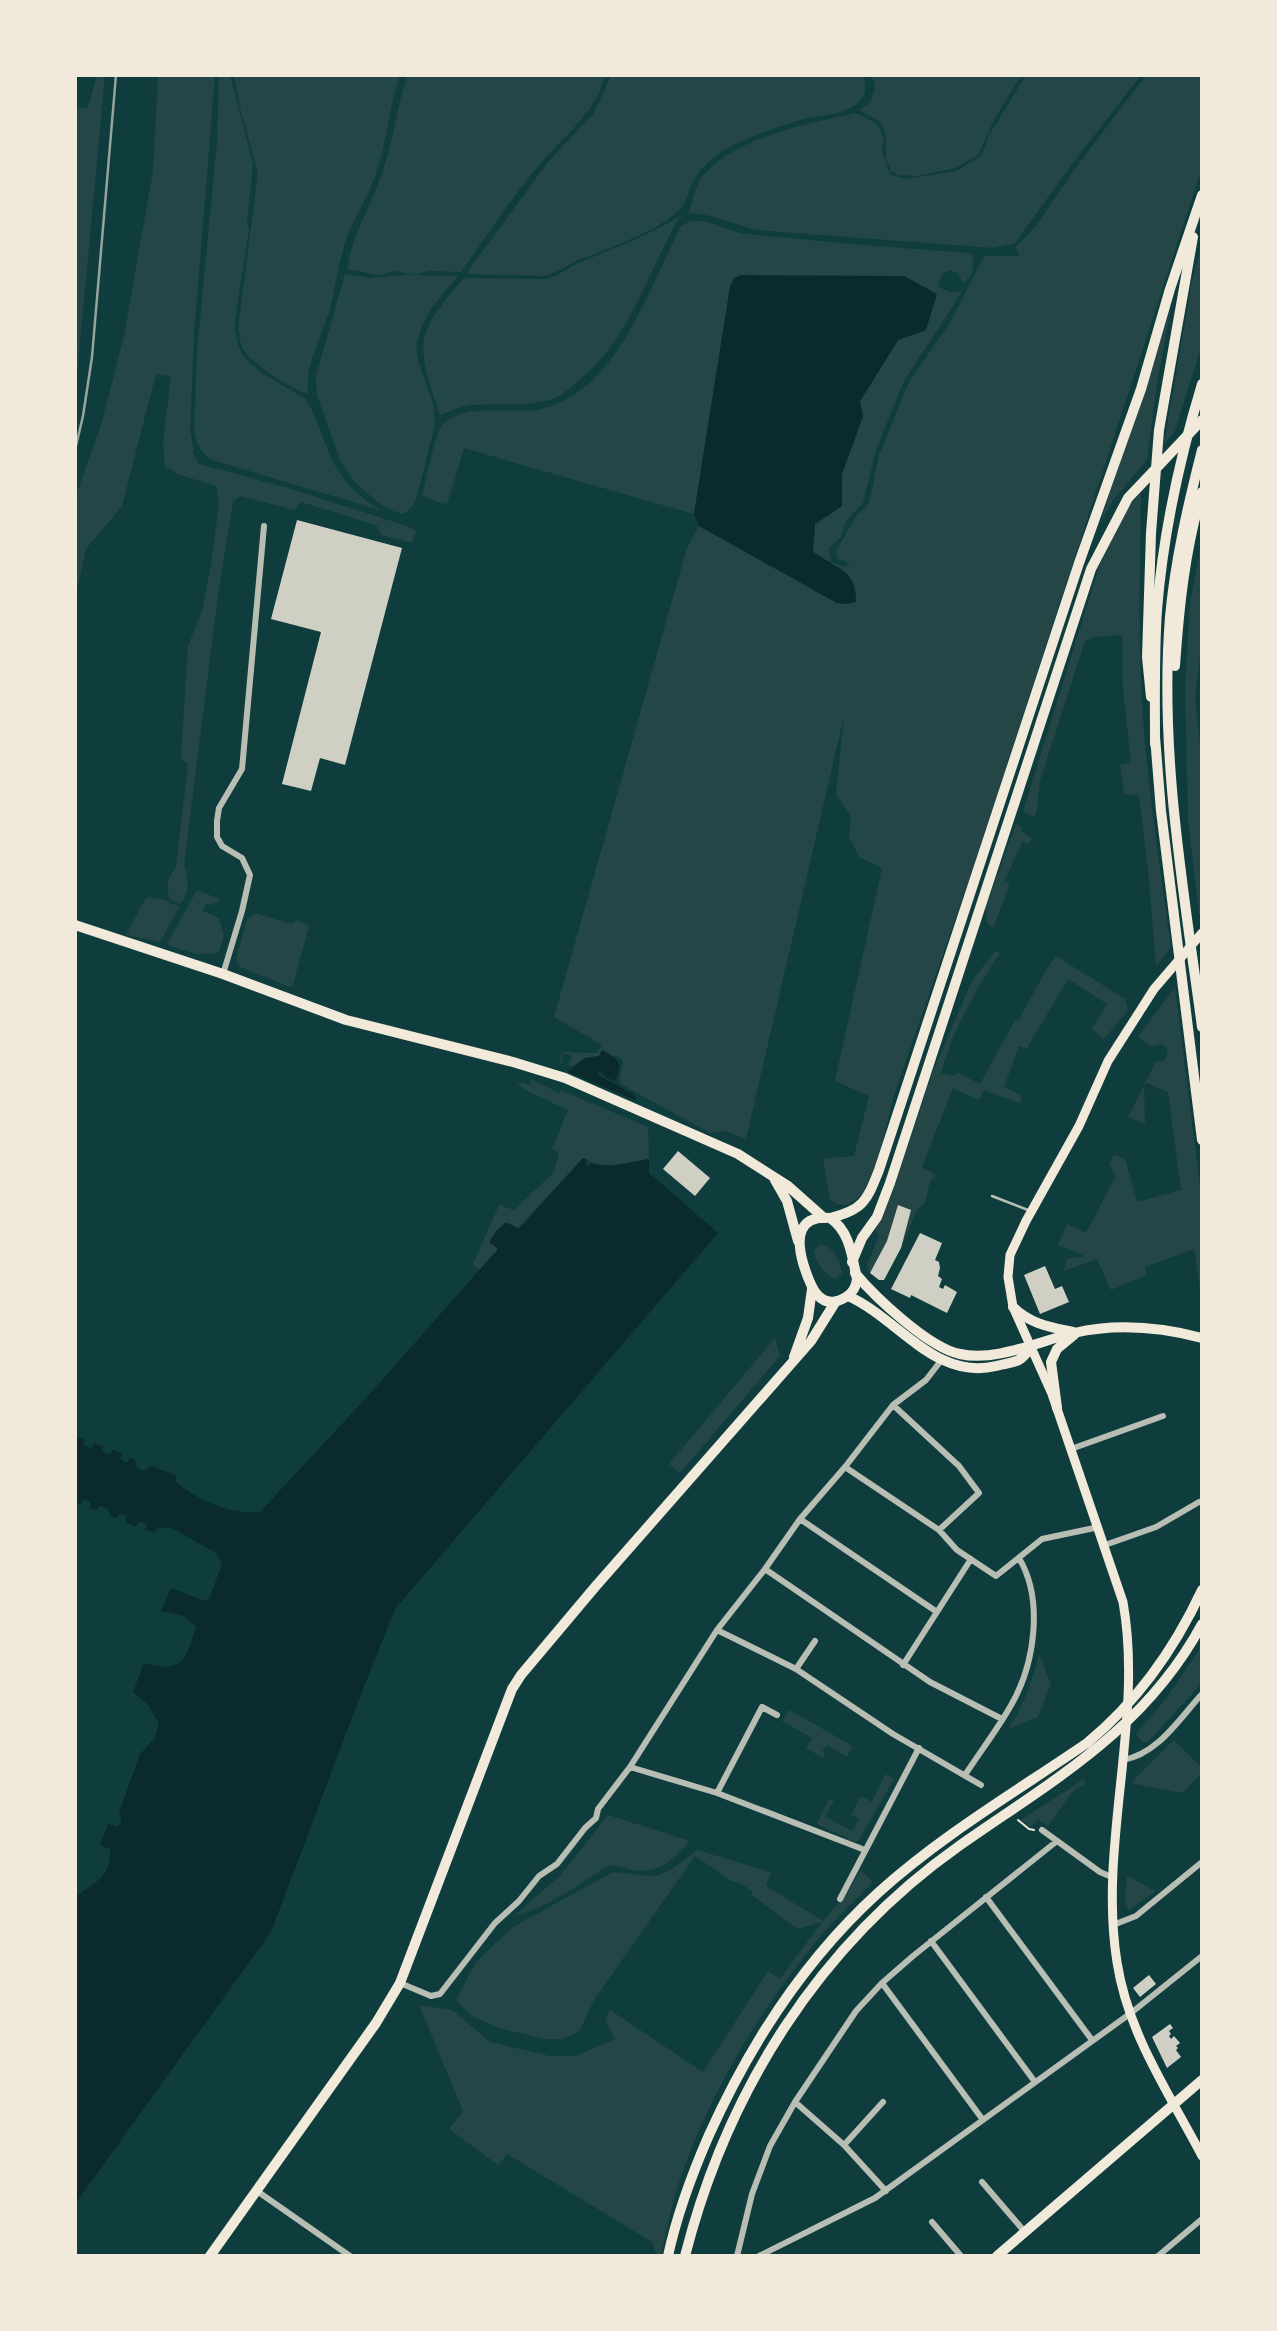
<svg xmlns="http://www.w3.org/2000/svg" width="1277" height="2331" viewBox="0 0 1277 2331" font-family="'Exo 2',sans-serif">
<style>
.green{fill:#244646}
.water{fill:#0a2a2b}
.building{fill:#cfcfc3}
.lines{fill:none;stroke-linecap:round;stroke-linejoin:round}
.path{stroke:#f1e9da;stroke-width:2}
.service{stroke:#b8beb3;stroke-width:2.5}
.minor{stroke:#b8beb3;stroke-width:6}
.secondary{stroke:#f1e9da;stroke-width:9}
.primary{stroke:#f1e9da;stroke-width:10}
.trunk{stroke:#f1e9da;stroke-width:10}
.motorway{stroke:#f1e9da;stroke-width:10}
.rail{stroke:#97a49c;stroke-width:2.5}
</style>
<rect width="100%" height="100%" fill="#0f3d3e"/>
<path class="green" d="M97,75h8l-30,322v-289h13z
M158,75h57l-21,260 -4,96 4,19 -2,2 7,12 89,24 119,38 9,5 -4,12 -30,-8 -6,-10 -75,-23 -7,8 -53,-14 -8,5 -15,94 -34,270c5,16 6,26 -4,39l-10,-4c-4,-14 -3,-21 6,-33l12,-103 -7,-6 7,-112 14,-35 9,-46 8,-62 -3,-17 -39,-12 -8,-6 -4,2 -2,-27 8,-67 -15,-2 -34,132 -36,43 -11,51v-102l27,-76 22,-86 29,-165z
M219,75h11l23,88 -6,61 2,5 -14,91c0,11 1,23 7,33 9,17 46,35 63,45 10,16 15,32 22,50 10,27 28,47 53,62l-168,-50c-11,-7 -15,-15 -18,-28l3,-81 20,-209z
M234,75h166c-12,34 -13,71 -26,104 -8,22 -22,42 -29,64 -8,25 -10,52 -19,78 -8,24 -21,45 -18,72 -13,0 -56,-30 -64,-42 -4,-6 -4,-15 -6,-22l20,-157 -18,-64z
M408,75h197c-8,38 -44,63 -67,91 -28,34 -52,71 -77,106l-31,-1 -16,4 -17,-4 -19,4 -31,-6c5,-33 23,-61 34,-93 12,-32 15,-67 27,-101z
M611,75h250l3,3c1,7 3,14 -2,20 -13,18 -40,16 -59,21 -20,6 -41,13 -60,22 -20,8 -39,20 -49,39 -5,8 -6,18 -11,25 -14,22 -68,40 -92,51 -18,3 -30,17 -48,20l-77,-2 82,-112 46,-49z
M872,75h150l-26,41 -18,39 -22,13 -39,8 -19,-1 -7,-4 -5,-13v-22l-3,-9 -4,-6 -20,-11 11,-7 5,-15z
M1026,75h115l-71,92 -55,76 -21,5 -238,-18c-22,-6 -46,-17 -68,-17 4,-10 6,-22 11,-31 26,-43 111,-59 157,-69l21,11 7,13 -2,14 8,23 14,5 53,-8 25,-16 7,-20z
M1146,75h56v93l-230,703 -77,221 -18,70 -15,33 -15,10 -11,-1 -6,-5 -7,-40 31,-3 15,-60 -34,-15 47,-213 -23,-11 -10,-20 2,-21 -15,-22 8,-78 -98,423 -20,-8 -16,2 -89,-49c-4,-8 2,-15 2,-23l-6,-5h-4l-10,-6 -4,6 -14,2 -13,8 -3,-1 3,-9 -8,-3 -3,10 -2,-1 4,-10 34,1 5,-8 -48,-28 133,-469 12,-22 138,77 11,-29 -35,-22 2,-28 27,-18v-32l21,-58 -3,-14 38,-62 28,-10 -192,-52 -4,9 -36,227 -230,-66 -17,57 -25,-9c5,-17 11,-53 18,-67 14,-27 72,-16 97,-19 20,-4 41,-16 56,-30 38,-37 64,-106 88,-154 20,-15 44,6 66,8 74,8 149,14 224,19 5,10 2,24 -8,30l-5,-10 -9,-3 -8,6 -3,10 11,6h13l-58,89 -28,69 -13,53 -17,18 -5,16 -12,11 2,14 14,5 5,-4 -13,-4 -1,-8 20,-35 13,-12 10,-49 30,-73 42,-61 33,-65h35l-3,-9 20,-21 38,-56z
M680,216c-33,56 -50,125 -103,166 -9,8 -20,17 -31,19 -25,6 -50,2 -75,4 -11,2 -21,6 -31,10 -24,-71 -27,-79 24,-137l82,1c14,-3 22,-12 35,-17 34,-14 68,-27 99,-46z
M1202,243v101l-27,87 -11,13 28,-163z
M345,274l25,4 34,-3 54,1 -26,31 -10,19 -6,18 2,17 15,42 2,21 -18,73 -6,11 -8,6 -13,-4 -13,-8 -23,-21 -14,-21 -23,-65 -1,-19z
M1172,305l-14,72 -11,83 -34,40 -14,26z
M1141,493c-1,70 -3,140 1,209 5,83 18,164 29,245l-15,19 -8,-96 -9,-75 -15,-1 -4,-29 11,-2 -8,-74 -1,-54 -28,2 -9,4 -45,140 -4,33 -3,3 -10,-6 76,-244c12,-29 20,-51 42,-74z
M1202,539v65l-2,2 2,36 -7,55 7,66v147l-3,4 -11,-95 -3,-131 5,-85z
M1016,823l6,4 -1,4 11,7 -3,6 -7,-2 -17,38 5,4 -17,44 -6,-5 -1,-15z
M197,890l20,8 2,4 -7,3 -6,-1 -3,7 16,7 5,18 -5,16c-17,6 -36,-1 -52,-8z
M149,897l16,3 14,7 -19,35 -34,-7 19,-36z
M255,913l36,11 7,-4 11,6 -16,59 -3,2 -50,-20 -4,-8 11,-40z
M995,951l5,2c-25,38 -47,76 -59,120l14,3 2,-4 23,12 35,-64 3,1 28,-51 10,-14 69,43 3,11 -24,29 -12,-10 15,-25 -39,-25 -41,69 -8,-2 -15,41 15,7 3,4 -3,5 -35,-13 -5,10 -26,-12 -31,79 14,8 -3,4h-2l-6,23 -9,10 -15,36 -14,-7 -17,32 -3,-8 12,-30 -4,-4 17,-38 41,-122 39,-90z
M1175,987l27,215v101l-8,-54 -49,18 2,8 -36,15 -14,-31 -33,12 3,-12 17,-3 -26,-11 9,-21 19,9 30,-57 -7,-11 5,-10 11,4 12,43 44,-12 -13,-98 -24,-10 1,42 -17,-7 28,-56h8l4,-11 -6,-6 -11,3 -13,-10z
M531,1079l28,14 1,-3 88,37 1,32c-22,4 -46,11 -66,-1l-104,112 -6,-6 26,-59 15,5 40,-38 5,-19 -7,-4 16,-39 -41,-19 -11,-9 14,3z
M821,1244c13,4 19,15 21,29l-6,6c-12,-4 -20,-16 -22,-28z
M775,1338l5,18 -100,117 -11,-9z
M1202,1645v38l-54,59h-6l-6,-8 29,-34z
M1039,1654l12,30 -13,33 -30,12c16,-23 24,-48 31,-75z
M789,1710l64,36 -6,11 -20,-12 -5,7 3,2 -2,4 -17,-10 6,-10 -30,-17z
M1174,1740l28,28v4l-19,21 -52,-10z
M885,1774l9,5 -35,61 -4,2 -38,-18 12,-25 5,1 -9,17 27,14 7,-12 -8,-4 10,-19 11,6z
M1084,1779l1,5 -13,8 -24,34 -10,-7 -8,8 -9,-7z
M608,1815l82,26c-19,19 -29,33 -58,29 -9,-2 -14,-5 -23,-4 -31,17 -59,42 -94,49l45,-39z
M697,1850l74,22 -5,14 57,35 24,-28 14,-23 12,12c-21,22 -44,42 -62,66 -58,72 -111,162 -137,251 -5,18 -9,38 -13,57h-4l-5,-14 -145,-88 -9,11 -49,-36 14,-18 -44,-106 33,5 38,32 60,14h26l39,-17 -10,-20 5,-9 93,62 65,-101 12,8 42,-57 -24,7 -46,-34v-4l-14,-9h-5l-38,-26 -101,144 -15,32 -17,7h-18l-45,-11 -29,-13 -14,-15 20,-38 37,-35 98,-54c15,-2 27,3 41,3 17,-1 32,-16 45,-26z
M1127,1876l29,15 -27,19 -4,-8z"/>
<path class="water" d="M741,275l163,1 33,18 -11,36 -28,10 -38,61 3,15 -21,58v32l-27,18 -2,28c23,16 44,18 43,50l-9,2 -10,-1 -138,-77 -5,-12 36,-227 4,-9z
M602,1050c16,10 22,12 13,31l-8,-3 -8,-7 -1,4 35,19 4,7 -69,-29 17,-14 14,-2z
M583,1158l4,2 -2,4 3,2 2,-2 21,2 38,-7v14l69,60 -323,376 -34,85 -90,238 -196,272v-307c22,-16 36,-20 35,-48l-10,-4 8,-21 9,3 5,-5 -3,-9 21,-59 15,-16 4,-15 -12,-19 -14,-12 11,-29c40,11 41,-3 52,-36l-12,-11 -23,-5 10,-23 34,13 5,-4 12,-33 -6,-11 -44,-25h-14l-4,5 -9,-4 2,-5 -8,-3 -3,6 -11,-5 2,-6 -8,-3 -2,5 -7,-2 -2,-7 -8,-3 -5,4 -6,-2 2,-6 -8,-3 -2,5 -6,-2v-66l10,4 -2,5 8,4 3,-6 9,3 -1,6 8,3 2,-5 10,3 -2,6 7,4 3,-6 5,3 2,8 7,3 8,-5 25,10 -2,5c22,19 56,34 85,31l107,-115 131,-148 -9,-7 8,-12 9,-8 13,7z"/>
<path class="building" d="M297,520l105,28 -57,217 -25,-7 -9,33 -29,-7 39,-152 -50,-13z
M678,1151l32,27 -15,18 -32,-27z
M898,1205l13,5 -10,38 -17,32h-5l-9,-7 17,-32z
M920,1233l22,10 -7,17 4,2 1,6 -2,8 4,3 -3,8 4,2 2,-4 12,7 -10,21 -36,-18 -1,3 -19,-9z
M1045,1266l10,23 7,-3 7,16 -29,12 -16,-39z
M1149,1975l7,9 -16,13 -7,-9z
M1170,2024l3,4 -4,3 2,3 -2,2 2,3 3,-3 6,7 -4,3 2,2 -2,2 5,7 -14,11 -15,-31z"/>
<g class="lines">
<path class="path" d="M1018,1820l11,9 5,1"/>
<path class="service" d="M992,1196l36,14"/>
<path class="minor" d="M223,974l19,-63 8,-36 -8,-17 -20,-12 -5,-9v-16l2,-13 23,-39 22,-243
M893,1405l66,61 20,27 -40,37
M1071,1449l92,-33
M845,1467l94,63 18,20 39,26 46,-37 57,-12
M800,1519l137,93
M1105,1545l51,-18 43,-25
M765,1569l165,113 72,37
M717,1630l79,39 97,65 88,51
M903,1665l68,-106
M796,1669l19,-28
M1123,1760c35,-6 56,-41 79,-66
M630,1767l87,26 148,57
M965,1775c15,-23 32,-45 45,-68 25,-42 34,-107 9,-149
M717,1793l45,-86 15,8
M1042,1830l58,42 14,6
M986,1897l106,143
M840,1899l79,-151
M1113,1925l23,-9 66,-54
M931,1941l104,141
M400,1983l31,13 9,-2 55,-71 24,-22 20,-25 18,-12 28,-36 11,-10 2,-9 32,-42 87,-137 48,-61 35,-50 45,-52 48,-62 33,-25 17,-22
M882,1983l101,137
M795,2102l49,43 42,46
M844,2145l39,-43
M982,2182l43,50
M257,2191l93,65
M932,2222l29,34
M737,2256l15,-62 18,-48 25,-44 61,-91 26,-28 31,-27 144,-115
M759,2256l116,-58 256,-185 71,-57
M1158,2256l44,-37"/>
<path class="secondary" d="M1202,933l-48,56 -46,72 -29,65 -53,95 -16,34 -2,22 5,30 39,87 71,208c21,117 -25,243 -6,360 11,72 52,131 85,194"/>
<path class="primary" d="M75,925l148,49 123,46 167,42 52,16 173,76 50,32 36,32
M775,1180l12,21 11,40
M855,1273c20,24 74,75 105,81 36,8 79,-13 114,-21 43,-10 86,-6 128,5
M848,1296c50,22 87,85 148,70 21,-5 23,-2 36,-20
M1013,1307c17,17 37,20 60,25
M1057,1408l-6,-46 6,-13 17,-14
M997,2256l205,-176"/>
<path class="trunk" d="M1202,450c-14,55 -27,111 -32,167 -11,137 14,275 32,410
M1175,666c4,-59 10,-117 27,-174
M1151,697l-4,-40 4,-124 8,-103 34,-193
M1155,737l6,74 41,329
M830,1218c34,-8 37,-18 49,-48l200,-607 62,-174 29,-100 32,-94
M830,1218c20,13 22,39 27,61 -1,8 -4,14 -11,18 -28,17 -37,-15 -43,-34 -7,-25 -5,-48 27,-45z
M852,1262l10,-24 15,-21 13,-34 201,-614 37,-71 74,-78
M794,1357l14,-39 4,-29
M210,2256l166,-233 24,-40 112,-294 9,-14 74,-88 216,-246 25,-40
M668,2256c9,-42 24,-82 41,-121 41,-91 95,-175 170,-243 63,-57 138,-101 208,-149 51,-42 87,-93 115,-153
M685,2256c42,-165 134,-311 274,-410 94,-66 186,-116 243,-222"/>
<path class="motorway" d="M1155,744c0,-44 -1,-89 2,-134 6,-76 23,-153 45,-226"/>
<path class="rail" d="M75,450l8,-34 9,-59 24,-282"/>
</g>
<rect width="1277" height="2331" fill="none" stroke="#f1e9da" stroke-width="154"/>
</svg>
